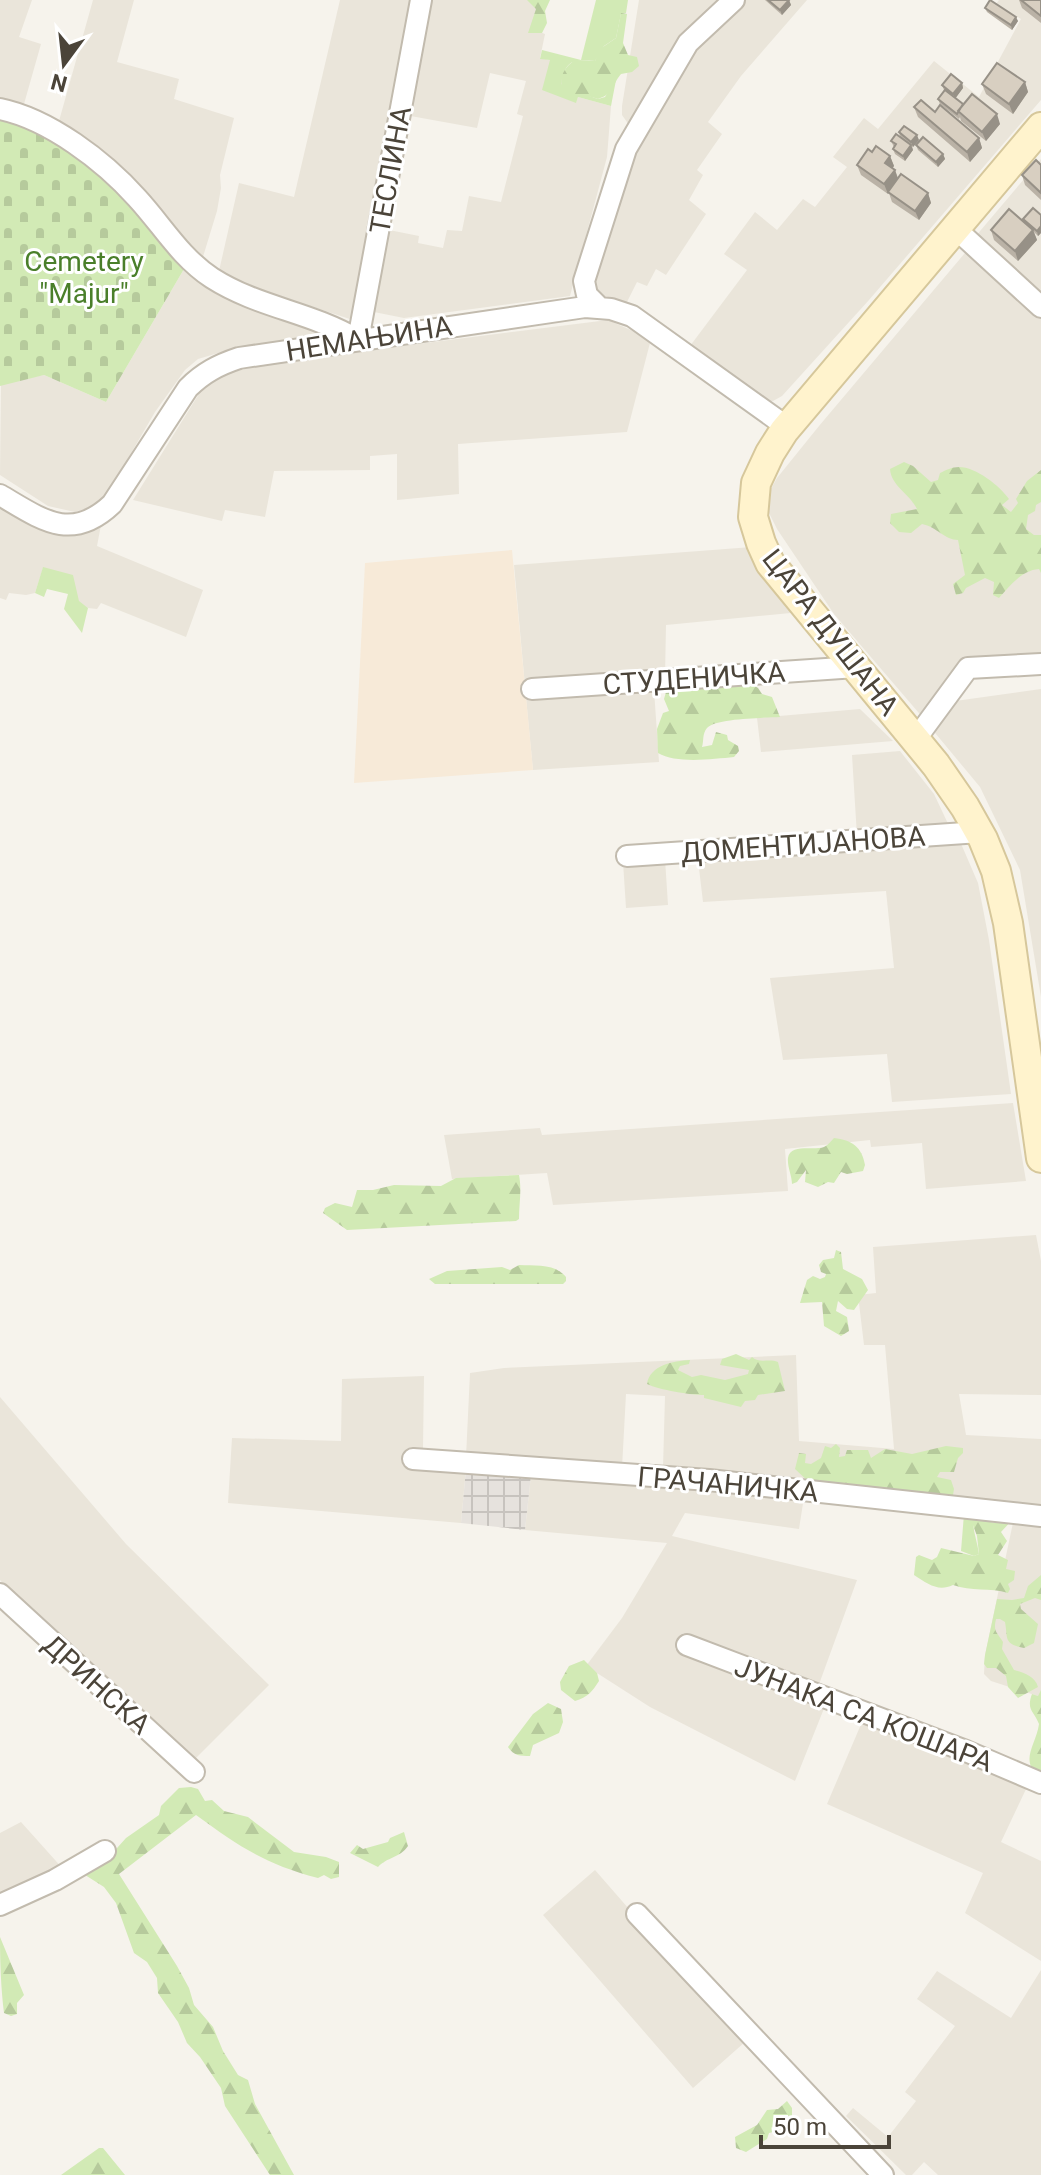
<svg xmlns="http://www.w3.org/2000/svg" width="1041" height="2175" viewBox="0 0 1041 2175" font-family="Roboto,sans-serif">
<style>
.residential{fill:#eae5da}
.commercial{fill:#f7ead8}
.industrial{fill:url(#industrial-grid)}
.grass{fill:#d2eab5}
.forest{fill:url(#forest-firs)}
.cemetery{fill:url(#cemetery-stones)}
.lines{fill:none;stroke-linecap:round;stroke-linejoin:round}
.street-casing{stroke:#c2bbae;stroke-width:24}
.secondary-casing{stroke:#d6c79b;stroke-width:32}
.street{stroke:#fff;stroke-width:20}
.secondary{stroke:#fff3cd;stroke-width:28}
.wall{fill:#bab2a6}
.shaded-wall{fill:#979187}
.building{fill:#d8cfc1;stroke:#979187;stroke-width:2}
.labels{text-anchor:middle;stroke-width:6;stroke-linejoin:round;paint-order:stroke}
.street-label{font-size:28px;fill:#4b4439;stroke:#fff}
.park-label{font-size:28px;fill:#4a7f2a;stroke:#fff}
</style>
<defs>
<pattern id="industrial-grid" width="8" height="8" patternUnits="userSpaceOnUse" patternTransform="scale(2)"><rect width="8" height="8" fill="#e6e2dd"/><path d="M0 4h8M4 0v8" fill="none" stroke="#c7c3be"/></pattern>
<pattern id="forest-firs" width="22" height="20" patternUnits="userSpaceOnUse" patternTransform="scale(2)"><rect width="22" height="20" fill="#d2eab5"/><path d="M5 1l3.5 6h-7zM16 11l3.5 6h-7z" fill="#b6ca9c"/></pattern>
<pattern id="cemetery-stones" width="16" height="16" patternUnits="userSpaceOnUse" patternTransform="scale(2)"><rect width="16" height="16" fill="#d2eab5"/><path d="M2 7V4a2 2 0 0 1 4 0v3zM10 15v-3a2 2 0 0 1 4 0v3z" fill="#b6ca9c"/></pattern>
</defs>
<rect width="100%" height="100%" fill="#f6f3ec"/>
<path class="residential" d="M0,0h32l-13,37 22,7 -17,60 -24,-7z
M93,0h41l-17,62 62,17 -5,20 60,19 -14,57 1,13 -4,23 -15,49 -110,-112 -33,-27z
M340,0h76l-60,321 -104,-34 -33,-16 20,-88 55,14z
M430,0h108l-6,29 13,5 -5,24 10,2 26,42 2,-5 33,9 -4,51 -37,139 -166,22 -35,-7 15,-82 35,7 -1,7 25,5 4,-18 15,1 7,-35 32,6 22,-86 -6,-2 9,-33 -36,-8 -13,55 -72,-13z
M639,0h86l-96,125 -7,-10v-9z
M742,0h65l-66,76 -33,46 14,12 -25,36 6,5 -14,25 17,14 -40,61 -10,-6 -9,17 -10,-4 -11,22 -27,-6 -7,-7 38,-134 24,-34 7,-21 33,-55z
M999,0h42v100l-172,200 -87,96 -9,5h-6l-77,-55 57,-76 -23,-16 31,-42 22,18 26,-31 12,8 32,-40 -14,-10 31,-39 14,11 56,-68 45,36 42,-78 -25,-15z
M1041,159v139l-66,-61z
M970,247l67,61 4,9v341l-76,5 -41,56 -90,-105 -57,-85 -8,-16 -1,-19 9,-16 42,-52z
M184,269l20,17 29,16 36,13 46,10 3,8 -2,4 -68,13 -23,1 -27,8 -13,11 -30,42 -46,79 -8,10 -13,7 -13,4 -27,-6 -48,-31 1,-92 43,-8 62,27z
M608,320l43,19 -24,93 -169,12 1,50 -62,6v-46l-27,2v14l-96,1 -9,46 -40,-7 -3,11 -89,-21 69,-111 16,-13 35,-9 125,-18z
M0,506l30,18 40,12 31,-11 -4,21 106,44 -17,47 -85,-34 -4,6 -9,-1 -9,-6 -4,-13 -32,-21 -8,25 -9,2 -17,-2 -3,7 -6,-2z
M752,547l49,65 -135,13 -1,52 -140,9 -11,-121z
M1041,689v308l-21,-127 -40,-83 -49,-59 17,-26z
M654,690l5,72 -126,8 -7,-72z
M860,709l33,32 -132,11 -4,-34z
M900,751l34,43 17,36 -94,6 -5,-81z
M959,839l19,44 11,57 22,154 -119,8 -5,-48 -104,6 -13,-82 124,-10 -8,-77 -183,11 -5,-42z
M665,859l3,46 -42,3 -3,-46z
M1013,1103l13,78 -100,8 -4,-46 -51,4 -1,-7 -85,9 3,42 -235,14 -6,-32 -95,6 -8,-44 96,-7 2,7z
M1036,1235l5,26v134l-82,-1 7,41 75,4v72l-378,-43 2,-72 -39,-2 -4,74 -156,-11 4,-84 34,-5 292,-13 3,86 95,8 -9,-104h-21l-6,-50 18,-2 -3,-46z
M424,1376l-1,72h-15l-1,18 59,3 -5,54 -233,-20 4,-65 109,3 1,-62z
M0,1397l126,147 143,141 -74,74 -166,-146 -29,-33z
M531,1475l273,22 -5,32 -114,-16 -13,23 185,44 -39,107 -135,-54 -8,16 150,57 -30,75 -145,-74 -64,-41 36,-48 45,-75 -142,-13z
M1014,1518l27,3v176l-50,-16 -7,-7 1,-19z
M862,1722l165,65 -26,55 40,19v100l-76,-48 18,-40 -156,-69z
M21,1822l43,48 -64,29v-66z
M595,1870l150,172 -52,46 -150,-173z
M1041,1970v205h-103l-14,-13 -12,13h-6l-60,-59 7,-8 35,29 28,-36 -11,-9 50,-66 -38,-27 20,-28 74,47z"/>
<path class="commercial" d="M512,550l21,220 -179,13 11,-220z"/>
<path class="industrial" d="M466,1469l65,6 -6,55 -64,-7z"/>
<path class="grass" d="M596,0h32l-2,13 -5,1 -5,24 -12,8 -9,15c-22,-1 -29,-2 -34,23 16,10 21,9 37,15l7,-2 11,-17 -5,26 -33,-9 -2,6 -34,-13 8,-30 -10,-1 2,-9 39,10z
M43,567l30,8 6,26 9,7 -6,25 -18,-24 4,-15 -21,-5 -3,8 -9,-4z
M964,1514l9,1c-1,14 4,25 6,39l-5,2 -13,-5z"/>
<path class="forest" d="M527,0h23l-5,11 2,12 -5,10h-14l8,-24z
M621,13l6,1 -4,29 5,12 9,2 2,9 -7,6 -11,2c-10,12 -6,19 -23,25 -12,-5 -25,-2 -36,-11 -3,-12 3,-21 13,-28l20,1 5,-12 16,-11z
M904,462l9,4 18,16 7,-2 2,-7c6,-3 12,-6 19,-6 17,0 41,19 50,32l-7,6 9,7 7,-9 -2,-4 11,-18 14,-11v32l-5,3 -1,6 -7,4 -2,14 8,6h7v38l-2,-4c-17,1 -29,17 -40,29l-6,-3 1,-13 -9,-4 -19,10 -3,5 -7,2 -3,-11 12,-9 -7,-35c-13,0 -21,-13 -36,-16l-11,9 -12,-1 -9,-9 1,-9 26,-5c-7,-15 -26,-23 -27,-40z
M749,682l9,6 4,6 10,3 8,20c-15,1 -64,1 -73,11 -5,6 -3,13 -5,19l10,-2 4,-13 11,3 1,5 10,6 1,5 -5,6c-21,2 -58,7 -76,-4l-1,-24 6,-16 6,-2 -5,-12 2,-7 7,-5z
M834,1138c18,2 28,9 31,27l-2,6 -16,3 -6,-2 -7,11 -6,-1 -10,5 -13,-5 1,-12 -9,12 -5,2c0,-8 -5,-18 -4,-26 2,-15 26,-7 36,-11 4,-2 7,-6 10,-9z
M519,1175c3,15 0,29 0,44l-3,2 -169,9 -24,-17 2,-5 10,-5 17,4 5,-17h16l21,-5 47,1 15,-8z
M836,1250l5,2 2,17 19,10 6,11 -14,20 -7,-1 -9,-8 -2,10 11,6 2,14 -8,5 -17,-10 -2,-24 -22,1 7,-23 6,-4 7,3 5,-2 1,-3 -5,-2 -2,-7 4,-5 11,-2z
M519,1265c17,1 35,-2 47,12v4l-3,3h-128l-6,-5 18,-8 55,-4 8,3z
M736,1354l13,6 3,-3c8,7 17,1 26,5l7,29 -27,4 -3,5 -10,1 -4,6 -37,-9v-3c-13,0 -45,-5 -57,-11 3,-19 26,-23 43,-24l-1,4 -9,2 -2,4 14,7 9,-2 24,5 23,-6 1,-4 -29,-5 2,-6z
M836,1444l4,4 -1,9 6,-1 2,-6h21l3,8 14,-9 27,5 34,-8 17,2v5l-5,5 -4,14h-14l-3,5 14,3 3,9 -2,12 -141,-17 -16,-15 4,-16 7,1 -1,9 6,1 10,-6 4,-12 6,2z
M970,1517l25,6 19,-5 -13,14 6,9 -9,14 10,5 -2,9 9,2 -1,9 -6,4 2,5 -2,4c-18,-6 -37,-1 -55,-8 -15,7 -25,-1 -39,-10l2,-18 3,-2 13,5 5,-3 4,-9 33,8 5,-2 -2,-18z
M1041,1575v25l-6,-2 -15,6 1,5 17,15 -4,19 -10,5c-21,-4 -16,-10 -19,-26l-5,-3h-4c-3,13 1,13 7,23l-1,7 12,21c10,3 21,6 24,17l-20,11 -10,-11 -2,-11 -10,-8h-9l-3,-4 1,-9 12,-56 15,1 12,-2 4,-12z
M584,1660l13,13 2,8c-7,11 -11,16 -24,20l-14,-11 -1,-8 9,-16z
M1041,1690v88c-23,-17 -5,-32 -2,-54 -5,-13 -13,-14 -7,-30l6,2z
M548,1703l13,6 2,13 -4,11 -26,12 -3,11c-10,0 -16,0 -22,-9l25,-33z
M191,1787l7,2 7,12 7,-1 12,11 24,6 9,7 37,28 32,5 13,5v15l-8,2 -7,-4 -6,3c-53,-14 -78,-31 -122,-63l-77,59 58,92 12,22 5,17 19,22 10,24 15,24 10,5 7,24 39,71h-24l-45,-69 -4,-18 -21,-31 -13,-14 -9,-21 -20,-29 -1,-15 -10,-16 -13,-9 -18,-50 -12,-16 -22,-14 27,-16 17,-19 33,-23 2,-9 18,-18z
M404,1832l4,14c-8,12 -21,11 -30,21l-28,-14 7,-8 6,4 25,-7 2,-4z
M0,1937l24,58 -7,8v11l-6,2 -7,-3c-3,-25 -4,-49 -4,-76z
M787,2101l5,7v8l-10,9 -1,5 -12,3 -2,6 -21,13 -10,-4 -1,-11 22,-12 10,-15 11,-1z
M99,2148h4l22,27h-64z"/>
<path class="cemetery" d="M0,118l15,1 68,39 49,48 52,63 -78,133 -62,-27 -44,11z"/>
<g class="lines">
<g class="street-casing">
<path id="street" d="M0,109c49,10 104,52 137,89 25,27 43,59 75,80 47,30 97,33 146,62l63,-340
M956,229l85,78
M600,308l-13,-13 -3,-14 42,-132 62,-106 46,-43
M0,495c41,24 71,48 112,9l76,-116c15,-15 30,-23 51,-30l346,-51 26,2 21,7 155,111
M532,689l324,-22
M915,740l53,-72 73,-4
M627,856l353,-24
M413,1459l296,21 332,36
M0,1594l194,178
M687,1645l279,106 75,32
M0,1905l55,-25 50,-29
M637,1914l246,261"/>
</g>
<g class="secondary-casing">
<path id="secondary" d="M1041,127l-257,304 -14,22 -14,30 -3,34 8,26 9,20 166,202 29,42 18,32 13,32 12,52 33,235"/>
</g>
<use href="#street" class="street"/>
<use href="#secondary" class="secondary"/>
</g>
<path class="wall" d="M765,0h24l2,5 -9,10z
M1019,0h22v23l-19,-15z
M985,8l33,13 -6,9 -25,-18z
M1025,82l3,10 -15,22 -27,-20 -4,-10z
M962,83l1,5 -8,10 8,6 37,20 -14,17 -25,-20 -1,-4 -1,2 -19,-15 -2,-5 6,-9 -2,-5z
M914,107l21,5 44,26 3,10 -12,14 -52,-45z
M899,132l20,8 -6,7 -1,-1 1,4 -8,11 -10,-7 -2,-5 1,-2 -3,-6 9,-4z
M916,145l27,9 2,5 -7,8 -20,-17z
M872,152l18,4 4,10 -2,2 3,2 3,8 30,15 3,10 -12,17 -27,-18 -3,-9 -1,1 -27,-19 -4,-10z
M1041,165v35l-16,-15 -3,-10z
M1041,215v18l-3,3 -4,-4 3,8 -19,21 -24,-21 -3,-10 33,-8 -1,-3z"/>
<path class="shaded-wall" d="M789,0l2,5 -9,10 -2,-5z
M1016,17l2,4 -6,9 -1,-5z
M1025,82l3,10 -15,22 -4,-10z
M962,83l1,5 -8,11 -2,-5z
M997,114l3,10 -14,17 -4,-9z
M917,135l2,5 -6,7 -2,-5z
M979,138l3,10 -12,14 -3,-10z
M911,145l2,5 -8,11 -2,-5z
M943,154l2,5 -7,8 -2,-5z
M890,156l4,10 -5,7 -4,-10z
M895,170l3,9 -10,15 -4,-10z
M928,193l3,10 -12,17 -4,-9z
M1041,226v7l-3,3 -1,-5z
M1033,230l4,10 -19,21 -3,-10z"/>
<path class="building" d="M768,0h21l-9,10z
M990,0l26,17 -5,8 -26,-17z
M1021,0h20v16z
M997,63l28,19 -16,22 -27,-20z
M951,74l11,9 -9,11 -11,-9z
M945,90l18,14 -6,10 -19,-15z
M972,94l25,20 -15,18 -24,-21z
M921,100l14,12 5,-7 39,33 -12,14 -53,-45z
M904,126l13,9 -6,7 -12,-10z
M896,134l15,11 -8,11 -10,-7 3,-5 -5,-3z
M923,137l20,17 -7,8 -20,-17z
M876,146l14,10 -5,7 10,7 -11,14 -27,-19 11,-16 4,3z
M1036,160l5,5v28l-19,-18z
M901,174l27,19 -13,18 -27,-19z
M1033,208l8,7v11l-4,5 -14,-12z
M1009,209l24,21 -18,21 -24,-21z"/>
<g class="labels">
<g class="street-label">
<text transform="translate(390 170) rotate(-80)" y="10">ТЕСЛИНА</text>
<text transform="translate(369 338) rotate(-9)" y="10">НЕМАЊИНА</text>
<text transform="translate(831 632) rotate(52)" y="10">ЦАРА ДУШАНА</text>
<text transform="translate(694 678) rotate(-4)" y="10">СТУДЕНИЧКА</text>
<text transform="translate(803 844) rotate(-4)" y="10">ДОМЕНТИЈАНОВА</text>
<text transform="translate(728 1484) rotate(5)" y="10">ГРАЧАНИЧКА</text>
<text transform="translate(97 1684) rotate(42)" y="10">ДРИНСКА</text>
<text transform="translate(864 1714) rotate(21)" y="10">ЈУНАКА СА КОШАРА</text>
</g>
<g class="park-label">
<text x="84" y="271">Cemetery<tspan x="84" dy="32">"Majur"</tspan></text>
</g>
</g>
<g transform="translate(64 64) rotate(195)" stroke="#ffffff" stroke-width="6" paint-order="stroke">
<path d="M0-6L14 30L0 20L-14 30Z" fill="#4b4439"/>
<text y="-12" font-size="22" font-weight="bold" text-anchor="middle" fill="#4b4439">N</text>
</g>
<path d="M761 2135v12h128v-12" fill="none" stroke="#4b4439" stroke-width="4"/>
<text x="773" y="2135" font-size="24" fill="#4b4439" stroke="#ffffff" stroke-width="6" paint-order="stroke">50 m</text>
</svg>
